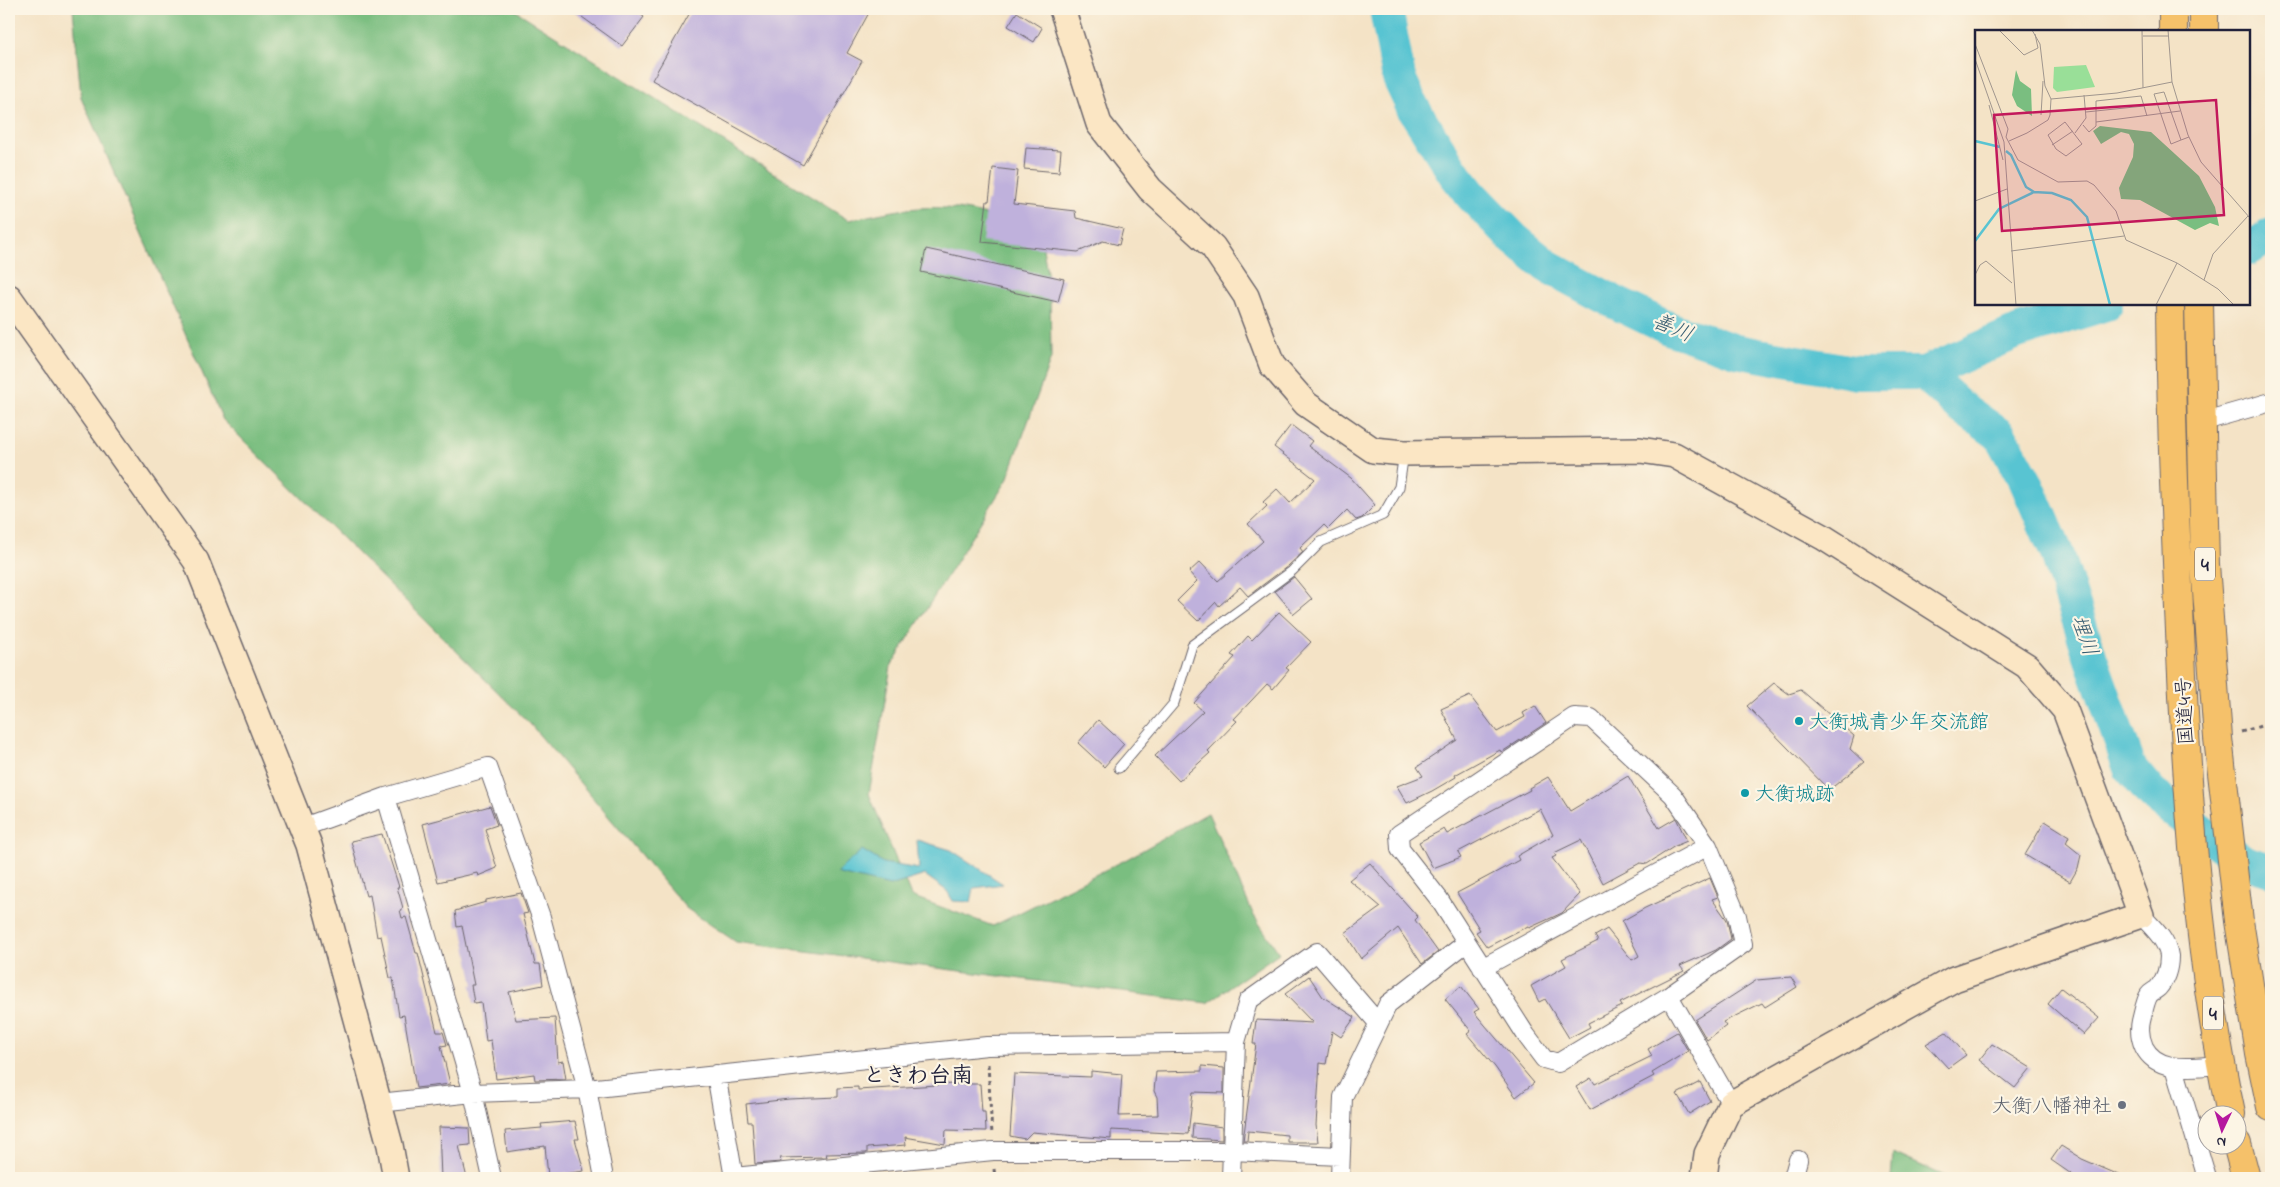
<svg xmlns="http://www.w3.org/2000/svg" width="2280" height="1187" viewBox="0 0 2280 1187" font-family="'Indie Flower','Klee One',sans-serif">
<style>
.forest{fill:#7abe80;stroke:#4e705e}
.water{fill:#59c4d2;stroke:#3e7386}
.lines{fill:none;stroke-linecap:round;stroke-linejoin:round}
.river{stroke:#59c4d2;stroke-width:34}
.building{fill:#bfb1dc}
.lane-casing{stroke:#6c666c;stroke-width:11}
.street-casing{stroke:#6c666c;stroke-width:20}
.secondary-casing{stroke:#6c666c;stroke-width:28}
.highway-casing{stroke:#6c666c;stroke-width:30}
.path{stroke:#6c666c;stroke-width:3;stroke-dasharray:4 4;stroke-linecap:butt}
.lane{stroke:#fff;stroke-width:9}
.street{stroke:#fff;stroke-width:18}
.secondary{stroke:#fbe6c4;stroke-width:25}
.highway{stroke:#f5c16b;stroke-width:28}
.culture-dot{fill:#0f9aa8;stroke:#fcf5e5;stroke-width:2}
.worship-dot{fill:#6b7280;stroke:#fcf5e5;stroke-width:2}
.labels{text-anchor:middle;stroke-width:4.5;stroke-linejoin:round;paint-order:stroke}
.shield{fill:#fcf5e5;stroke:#63616e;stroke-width:1}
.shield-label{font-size:19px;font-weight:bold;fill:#22223b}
.street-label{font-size:20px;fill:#22223b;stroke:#fcf5e5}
.culture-label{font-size:20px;fill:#0d838f;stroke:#fcf5e5;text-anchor:start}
.worship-label{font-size:20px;fill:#5b616d;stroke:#fcf5e5;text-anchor:end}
.water-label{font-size:21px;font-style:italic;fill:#355b70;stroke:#fcf5e5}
.quarter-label{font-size:22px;font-weight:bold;fill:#22223b;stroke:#fcf5e5}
.inset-river{fill:none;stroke:#59c4d2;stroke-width:2.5}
.inset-road{fill:none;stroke:#a0968e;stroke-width:1}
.view{fill:#c2185b;fill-opacity:0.15;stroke:#c2185b;stroke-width:2.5}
.inset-edge{fill:none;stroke:#22223b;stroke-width:2.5}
</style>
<rect width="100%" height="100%" fill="#fcf5e5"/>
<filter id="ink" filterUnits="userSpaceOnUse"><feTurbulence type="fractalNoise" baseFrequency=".02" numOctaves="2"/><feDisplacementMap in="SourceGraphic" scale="10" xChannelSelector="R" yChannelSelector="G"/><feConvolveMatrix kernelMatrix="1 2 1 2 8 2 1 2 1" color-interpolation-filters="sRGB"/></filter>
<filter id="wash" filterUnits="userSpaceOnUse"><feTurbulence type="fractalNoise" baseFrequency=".0096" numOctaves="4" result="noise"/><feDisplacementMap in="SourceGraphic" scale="20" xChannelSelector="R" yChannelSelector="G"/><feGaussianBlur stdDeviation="1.12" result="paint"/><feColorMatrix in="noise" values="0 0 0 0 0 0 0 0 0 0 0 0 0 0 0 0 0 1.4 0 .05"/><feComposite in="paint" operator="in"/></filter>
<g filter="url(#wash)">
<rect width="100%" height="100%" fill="#f4e3c6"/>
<path class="forest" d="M73,9h440l335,211c23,-4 48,-11 72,-12 42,-3 84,9 121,29l9,53 1,68 -44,122 -116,186 -22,128 42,102 82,30 134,-67 81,-46 46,103 25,37 -72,50 -471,-61 -50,-34 -155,-183 -308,-305 -142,-323z
M1893,1153l56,25h-58z"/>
<path class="water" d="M917,840l34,10 52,34 -29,4 -3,14 -18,-1 -6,-10 -22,-16 -35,11 -54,-13 26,-23 21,13 36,6z"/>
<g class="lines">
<path class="river" d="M1386,9l13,69 14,30 41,65 18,23 42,43 33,27 67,36 54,26 68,23 122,22h66l93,-41 89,-28
M2249,249l22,-14
M1924,373l38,35 38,27 26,47 32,74 33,103 39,109 22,26 92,68 27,8"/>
</g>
<g id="blocks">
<path class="building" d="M571,9h62l11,8 -22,29z
M692,9h179l-24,44 15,8 -59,104 -151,-85z
M1017,12l25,16 -8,14 -26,-16z
M1026,148l35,2 -2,22 -35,-3z
M993,168l25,3 -4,33 61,7 1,7 47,11 -4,16 -16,-4 -25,11 -96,-10 5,-41h2z
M926,249l138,30 -6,23 -137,-30z
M1291,425l21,16 -4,5 43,32 24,27 -13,13 -6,2 -9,-10 -19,19 -4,-4 -24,23 3,4 -15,14 -40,30 -8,-9 -21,19 -3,-4 -18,19 -21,-20 20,-20 -8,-9 11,-10 18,19 45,-40 -15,-17 19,-18 -4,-4 14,-13 13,14 25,-24 -41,-32z
M1294,577l18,22 -18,15 -19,-23z
M1279,612l32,30 -25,26 3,2 -16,19 -6,-5 -33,35 3,2 -29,30 2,2 -31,28 -24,-25 48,-45 -9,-8 41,-46 -4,-2 17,-19 4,4z
M1774,683l15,11 12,-4 53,46 -4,13 14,13 -35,28 -82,-84z
M1470,696l27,36 28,-15 -2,-4 12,-7 11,17 -41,27 -4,2 -1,-2 -45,25 1,2 -24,14 -25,12 -10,-17 26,-10 -6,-9 40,-27 -16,-31z
M1098,720l26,24 -20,23 -26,-24z
M1628,776l31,52 17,-10 11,23 -12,5 -28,18 -7,-1 -37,20 -22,-43 -27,13 2,3 -4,2 28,36 -18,19 -33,15 -1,-2 -41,21 -11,-15 4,-2 -23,-37 62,-33 -2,-4 36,-21 -13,-26 -82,43 3,5 -28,11 -14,-26 25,-13 3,5 83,-44 -1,-2 19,-11 22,34z
M490,806l7,19 -12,4 12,39 -19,8 -1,-3 -39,9 -15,-58z
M2045,821l24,15 -3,7 15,12 -3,13 -8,14 -45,-27z
M382,834l17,53h-2l6,21 -3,2 2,8 4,-1 10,36h2l19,79h6l4,13 -6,1 9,38 -34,4 -12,-73 -5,1 -6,-38h-3l-9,-42 -4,1 -7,-42 -4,1 -15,-55z
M1370,863l48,54 -3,3 23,32 -16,12 -24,-36 -37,31 -16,-26 36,-26 -32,-27z
M1710,878l8,19 -6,2 15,21 4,19 -15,11 -36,16 4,5 -64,32 2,3 -34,17 2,4 -21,11 -24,-39 -6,3 -8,-16 35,-20 -4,-7 36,-18 -3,-5 12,-7 25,31 7,-4 -17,-35 23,-13z
M521,893l7,20 -5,1 12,50h5l3,21 -34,7 7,28 39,-2 3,44 5,-1 3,18 -31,1 -1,-6 -38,5 -5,-39 -5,1 -5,-39 -7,1 -3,-18h3l-12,-59 -5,1 -2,-16 31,-9v-2z
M1309,976l14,21 32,20 -14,20 -9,-6 -6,33 -6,-1 -4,62 2,17h-31v-7l-39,-4 -1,10h-4l13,-97h-3l3,-24 57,3 -28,-29z
M1791,977l6,10 -32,20 -3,-4 -39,19 3,4 -19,14 -12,-20 62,-40z
M1461,986l18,23 -5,3 60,71 -18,14 -21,-30 -28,-33 4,-3 -26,-32z
M2061,988l38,30 -15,17 -36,-31z
M1677,1032l11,19 -36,22 2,3 -64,34 -14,-23 15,-9 4,6 57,-28 -4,-7z
M1946,1032l20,23 -18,13 -22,-24z
M1992,1044l39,24 -16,20 -36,-28z
M1202,1066l22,2v25l-31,-1 -5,42 -77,-4v9l-79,-7 -7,7 -15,-3 4,-62 77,3v-6l31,3 -3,42 39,-1 -1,-18 -3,-6 2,-19 46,-1z
M1700,1082l10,19 -21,13 -12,-20z
M953,1084h27l2,28h3l1,19 -40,-1 -1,14 -40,-7 1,8 -39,3v5l-41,1 1,3 -47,1 1,4 -26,2 -3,-42h-4l-2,-18 43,-5 49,-2v-9l20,-1v3z
M575,1121l4,18h-4l9,32 -36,5 -3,-30 -38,6 -2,-21 37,-3 -1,-4z
M1193,1123l29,4v13l-30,-2z
M439,1127l30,1 1,17 -11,1 8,32h-26z
M2061,1146l21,13 44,19h-49l-26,-18z"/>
</g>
</g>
<g filter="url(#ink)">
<use href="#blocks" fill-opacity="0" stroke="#6c666c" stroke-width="1"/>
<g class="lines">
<g class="lane-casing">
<path id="lane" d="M1119,768l55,-65 18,-58 100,-74 29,-29 62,-27 16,-28 5,-34"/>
</g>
<g class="street-casing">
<path id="street" d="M2201,422l70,-20
M1574,717l17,1 82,77 35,51 29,70 6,28 -74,52 -111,67 -14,-4 -18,-24 -87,-136 -39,-50 -1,-15z
M386,797l87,296 19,85
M301,828l85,-31 102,-30 53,150 46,172 17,89
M2141,915c11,12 26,25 28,41 0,12 -4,24 -11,32 -3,3 -7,4 -9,7 -4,6 -6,19 -8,26 -2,9 -1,17 3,26 14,28 51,19 77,18
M1482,968l226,-122
M1669,996l62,108
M2174,1067l33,111
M716,1074l18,104
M379,1103l94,-10 114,-4 400,-43 249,-4
M734,1177l259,-26h239l108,5
M1231,1178l5,-136 12,-41 69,-49 61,71
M1340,1178l3,-81 45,-93 78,-61
M1793,1178l5,-18"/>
</g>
<g class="secondary-casing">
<path id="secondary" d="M1062,9l37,115 51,65 63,58 33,49 26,69 34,39 67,46 31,3 236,-3 34,5 149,82 204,129 38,44 76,205 -187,64 -223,125 -24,50 -3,24
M9,297l187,264 113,284 81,300 6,33"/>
</g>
<g class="highway-casing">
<path id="highway" d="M2173,31v-22
M2204,31v-22
M2170,304c1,109 5,218 10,327 7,162 17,324 51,483
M2199,304l6,261 13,173 21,183 21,133 11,53
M2237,1144l9,34"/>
</g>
<path class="path" d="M2241,732l30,-9
M988,1064l4,71
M994,1169l1,9"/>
<use href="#lane" class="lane"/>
<use href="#street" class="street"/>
<use href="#secondary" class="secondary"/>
<use href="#highway" class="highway"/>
</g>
</g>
<g class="culture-dot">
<circle cx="1799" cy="721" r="5"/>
<circle cx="1745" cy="793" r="5"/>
</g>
<circle class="worship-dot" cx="2122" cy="1105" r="5"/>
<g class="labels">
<g class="shield">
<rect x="2195" y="547.5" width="20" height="33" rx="4"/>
<rect x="2203" y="996.5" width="20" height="33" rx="4"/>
</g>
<g class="shield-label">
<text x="2205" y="571">4</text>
<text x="2213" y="1020">4</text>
</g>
<g class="street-label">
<text transform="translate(2184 711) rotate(-93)" y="7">国道4号</text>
</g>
<g class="culture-label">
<text x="1809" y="728">大衡城青少年交流館</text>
<text x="1755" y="800">大衡城跡</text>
</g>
<g class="worship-label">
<text x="2112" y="1112">大衡八幡神社</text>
</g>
<g class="water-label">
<text transform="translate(1673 327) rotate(23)" y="7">善川</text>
<text transform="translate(2085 635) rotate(71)" y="7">埋川</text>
</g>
<g class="quarter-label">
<text x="918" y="1082">ときわ台南</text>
</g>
</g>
<g transform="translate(1975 30)">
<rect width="275" height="275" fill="#f4e3c6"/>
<path d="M111,35l9,22 -38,5 -4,-4 1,-21z" fill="#99df98"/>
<path d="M41,40l4,11 11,8 1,27 -15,-10 -5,-11zM125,96l51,6 48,44 16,31 4,19 -9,-3 -15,7 -55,-30 -19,-1 -2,-11 14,-31 1,-13 -5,-10 -8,-2 -20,12 -8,-13z" fill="#7abe80"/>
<path class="inset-river" d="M0,111l25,6M31,121l5,4 15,32 8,5M0,211l24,-32 35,-17 18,1 19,7 16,17 23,88"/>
<path class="inset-road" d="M24,0l25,25 14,-7 -3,-14M167,0l1,58M193,0l4,52 16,53 13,27 49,56M168,6h25M0,14l33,85 -2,8 12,23 40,22 29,-1 7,4 22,26 10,29 51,23 41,26 16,16M0,29l29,83 12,163M76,69l66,-6 55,-11M14,75l14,55M111,82l58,-6M66,85l2,-34M90,92l17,22 -16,12 -10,-7 -8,-14zM121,92l84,-11M108,95l6,7 7,-6v-25l45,-5 6,20M100,103l11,-15 -2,-23M206,110l-17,-48 -10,2 17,50 10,-4 8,-3M34,111l18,-8 21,-13 2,-5 1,-16 -6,-13 -5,-42 -8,-14M77,115l21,-14M0,171l32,-12M36,221l113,-15M0,245l5,-10 6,-4 26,22M229,250l9,-26 35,-38M181,275l21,-42"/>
<path class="view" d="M241,70l8,115 -222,16 -8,-116z"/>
<rect width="275" height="275" class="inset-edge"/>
</g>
<rect width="2280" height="1187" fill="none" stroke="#fcf5e5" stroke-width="30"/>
<g transform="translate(2222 1130) rotate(184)"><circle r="24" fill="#fcf5e5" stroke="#a5a1a1"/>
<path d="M0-4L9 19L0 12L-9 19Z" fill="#b5179e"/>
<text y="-8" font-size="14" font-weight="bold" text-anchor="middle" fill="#22223b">N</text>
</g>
</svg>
